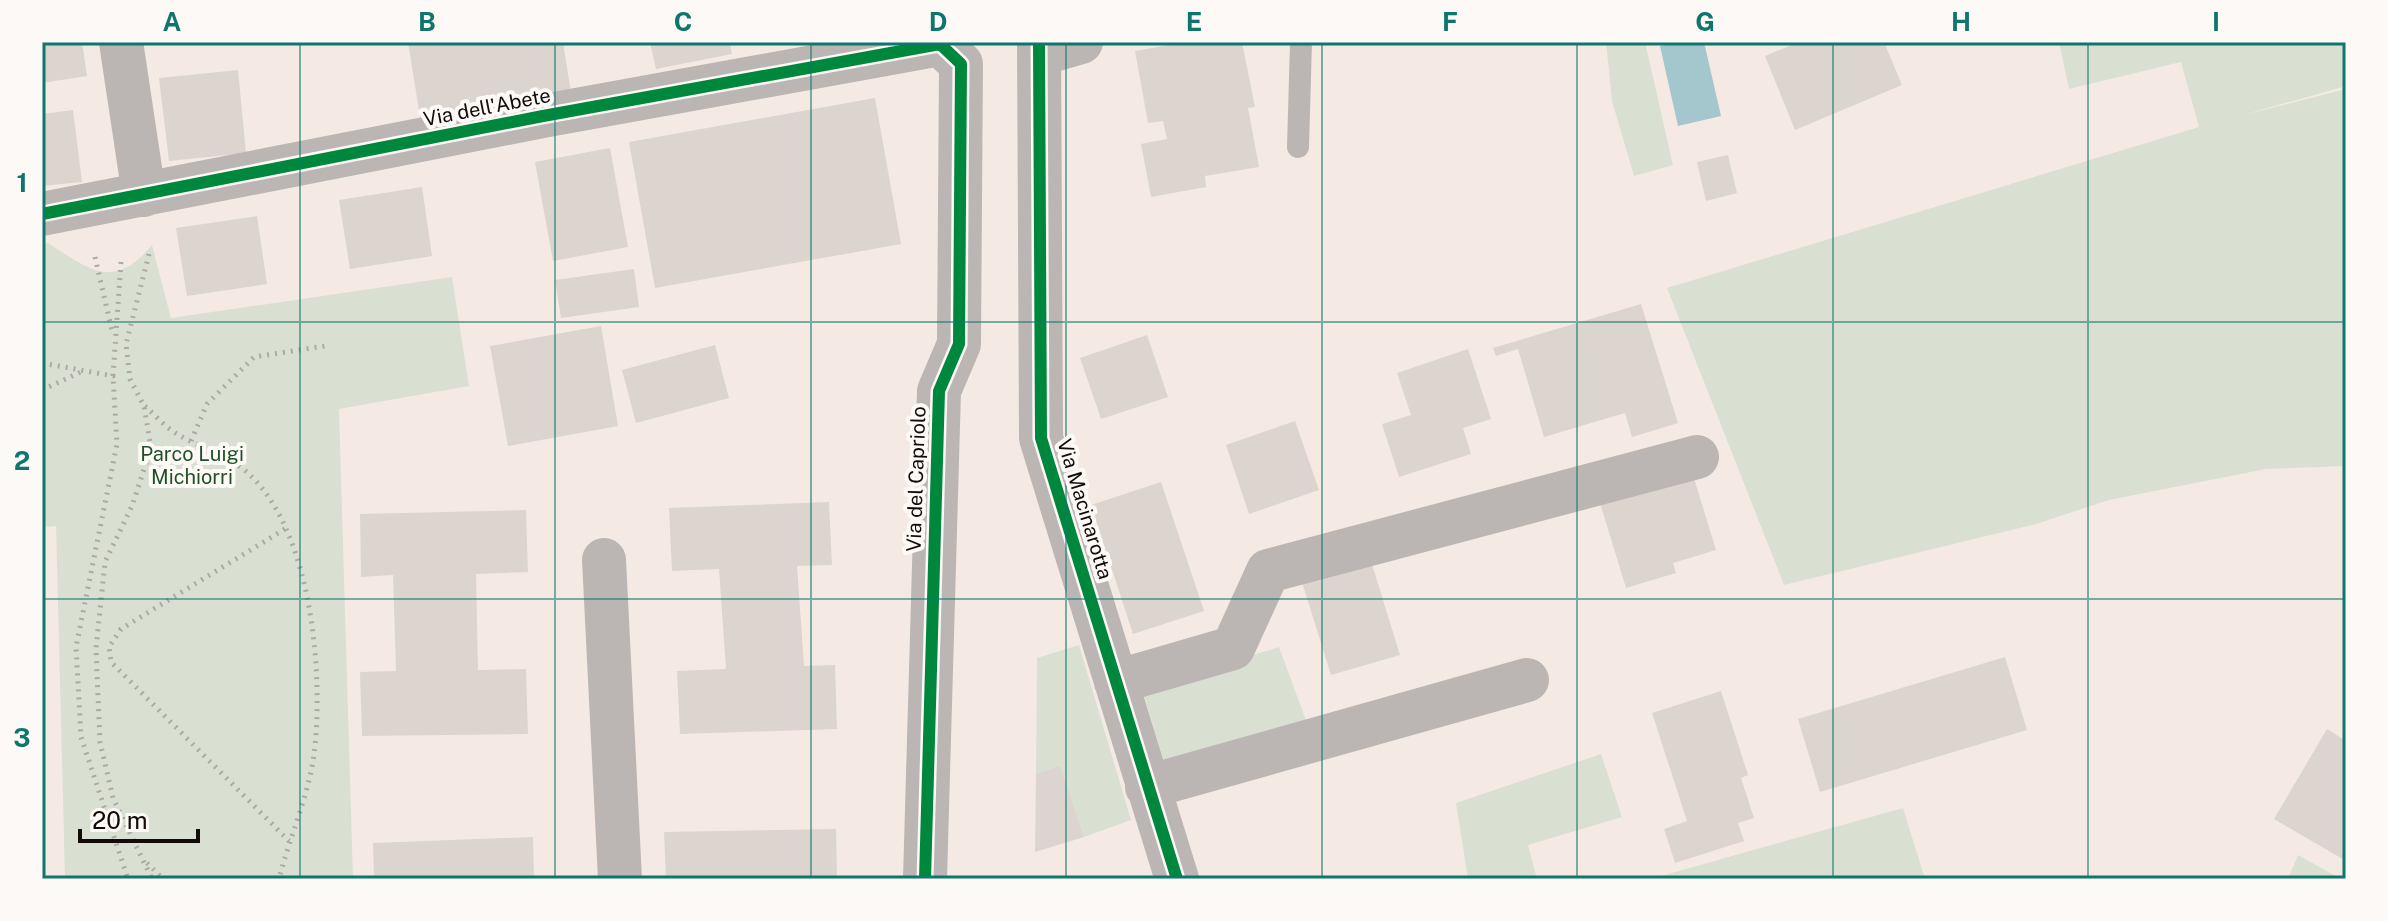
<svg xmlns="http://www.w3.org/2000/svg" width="2388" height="921" viewBox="0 0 2388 921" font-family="'Public Sans',sans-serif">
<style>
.green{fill:#d9e0d1}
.water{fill:#a4c6cd}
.building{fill:#dcd4ce}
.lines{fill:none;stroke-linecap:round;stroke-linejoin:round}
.path{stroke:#aea9a7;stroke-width:5;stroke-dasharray:2 6;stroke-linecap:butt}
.service{stroke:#bbb6b4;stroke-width:22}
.minor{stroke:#bbb6b4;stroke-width:44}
.cycleway-casing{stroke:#fdf9f6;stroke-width:17}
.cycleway{stroke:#00873e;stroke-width:12}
.grid{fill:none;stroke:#0f766e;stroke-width:2;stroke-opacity:0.55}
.labels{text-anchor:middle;stroke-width:8;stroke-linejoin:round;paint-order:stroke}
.street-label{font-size:20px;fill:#120b07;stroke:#fdf9f6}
.park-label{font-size:20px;fill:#205125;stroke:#fdf9f6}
.neatline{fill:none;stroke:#0f766e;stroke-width:3}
.grid-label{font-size:26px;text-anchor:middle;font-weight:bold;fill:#0f766e}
</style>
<rect width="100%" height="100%" fill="#f5eae3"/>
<path class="green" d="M1606,42h39l28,123 -39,11 -22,-75z
M2059,42h287v44l-103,29 103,-26v377l-80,3 -157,31 -73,24 -252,61 -117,-297 532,-161 -18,-65 -112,27z
M48,243c42,27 66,48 104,2l19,73 281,-41 17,109 -130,23 14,470h-288l-9,-353 -14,1v-283z
M1079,645l52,175 -47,17 -24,-70 -24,7 1,-116z
M1279,647l28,76 -142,42 -23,-76z
M1601,754l21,63 -94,28 9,34h-69l-12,-76z
M1903,808l22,71h-262l-2,-3z
M2298,855l43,24h-53z"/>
<path class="water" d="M1679,42h25l17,74 -43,10 -18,-80z"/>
<path class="building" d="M65,42h17l5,34 -45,7v-38z
M408,42h155l9,57 -151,24z
M650,42h80l2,12 -76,15z
M1186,42h56l13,65 -7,1 11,59 -54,9 1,11 -55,10 -10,-53 26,-5 -4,-18 -15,2 -13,-72z
M1799,42h85l18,43 -107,45 -30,-74z
M238,70l8,83 -77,8 -10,-83z
M875,98l26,146 -246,44 -26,-146z
M73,110l9,72 -40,4v-72z
M610,148l18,99 -75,14 -18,-99z
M1728,155l9,38 -31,8 -9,-39z
M422,187l10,69 -82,13 -11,-69z
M257,216l10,68 -80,12 -11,-68z
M634,269l5,38 -78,11 -6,-38z
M1641,304l37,119 -46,14 -7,-24 -81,24 -26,-88 -22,7 -3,-8z
M601,326l17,100 -110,20 -18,-100z
M1147,335l21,62 -67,22 -21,-61z
M715,345l14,53 -93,25 -14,-53z
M1468,349l23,70 -28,9 8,26 -72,23 -17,-53 29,-9 -14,-42z
M1295,421l24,69 -70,24 -23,-69z
M1693,475l23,75 -43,13 3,10 -50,15 -26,-85z
M1161,482l43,129 -71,23 -42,-129z
M829,502l3,63 -35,1 7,100 31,-1 2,64 -157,5 -3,-63 49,-2 -7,-100 -47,2 -3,-63z
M526,510l2,62 -52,2 2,96 48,-1 2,65 -166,2 -2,-64 36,-1 -3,-96 -32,2 -1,-63z
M1371,561l29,94 -69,20 -29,-93z
M2005,657l22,73 -207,62 -22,-73z
M1721,691l27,84 -7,3 13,40 -16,5 6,18 -69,22 -11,-34 23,-8 -35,-108z
M2327,729l19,12v120l-72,-42z
M1060,766l24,71 -49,15 1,-78z
M836,829l1,50h-171l-2,-47z
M533,837l1,42h-160l-1,-36z"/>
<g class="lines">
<path class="path" d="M149,254l-23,90 4,35 14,27 7,42 -19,58 -27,56 -9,87 4,93 13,56 39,81
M95,257l18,78
M121,262l-8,114 4,68 -41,203 5,90 47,142
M42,363l71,13v-3
M42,390l41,-19
M145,406c10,9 20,21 32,28 25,15 53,21 74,42 61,59 73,199 63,279 -6,42 -25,84 -35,124
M191,441l16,-37 47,-47 71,-11
M285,529l-164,100 -12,18 2,15 178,179
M147,863l16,16"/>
<path class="service" d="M1298,147l3,-105"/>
<path class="minor" d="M121,42l23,153
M1039,42l2,396 136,441
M1039,54l42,-12
M42,214l501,-98 397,-72
M604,560l16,319
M1116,682l117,-34 35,-77 429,-114
M1147,787l380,-107
M925,879l14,-488 20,-47 2,-280 -21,-20"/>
<g class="cycleway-casing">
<path id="cycleway" d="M1039,42l2,396 136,441
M42,214l501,-98 397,-72
M925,879l14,-488 20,-47 2,-280 -21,-20"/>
</g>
<use href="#cycleway" class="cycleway"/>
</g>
<path class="grid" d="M300,42v837M555,42v837M811,42v837M1066,42v837M1322,42v837M1577,42v837M1833,42v837M2088,42v837M42,322h2304M42,599h2304"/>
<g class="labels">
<g class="street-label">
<text transform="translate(487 107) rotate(-11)" y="7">Via dell'Abete</text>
<text transform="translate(916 479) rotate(-88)" y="7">Via del Capriolo</text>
<text transform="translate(1085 509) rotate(73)" y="7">Via Macinarotta</text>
</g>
<g class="park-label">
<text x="192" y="461">Parco Luigi<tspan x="192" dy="23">Michiorri</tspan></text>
</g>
</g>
<rect width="2388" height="921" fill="none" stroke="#fdf9f6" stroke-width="88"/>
<path d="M80 829v12h118v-12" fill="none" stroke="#120b07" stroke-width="4"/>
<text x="92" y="829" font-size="24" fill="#120b07" stroke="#fdf9f6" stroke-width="6" paint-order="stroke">20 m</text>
<rect x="44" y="44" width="2300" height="833" class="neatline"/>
<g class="grid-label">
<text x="172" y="31">A</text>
<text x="427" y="31">B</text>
<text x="683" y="31">C</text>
<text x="938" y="31">D</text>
<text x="1194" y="31">E</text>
<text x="1450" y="31">F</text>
<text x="1705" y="31">G</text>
<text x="1961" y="31">H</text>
<text x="2216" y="31">I</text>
<text x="22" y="192">1</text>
<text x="22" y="470">2</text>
<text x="22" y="747">3</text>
</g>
</svg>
